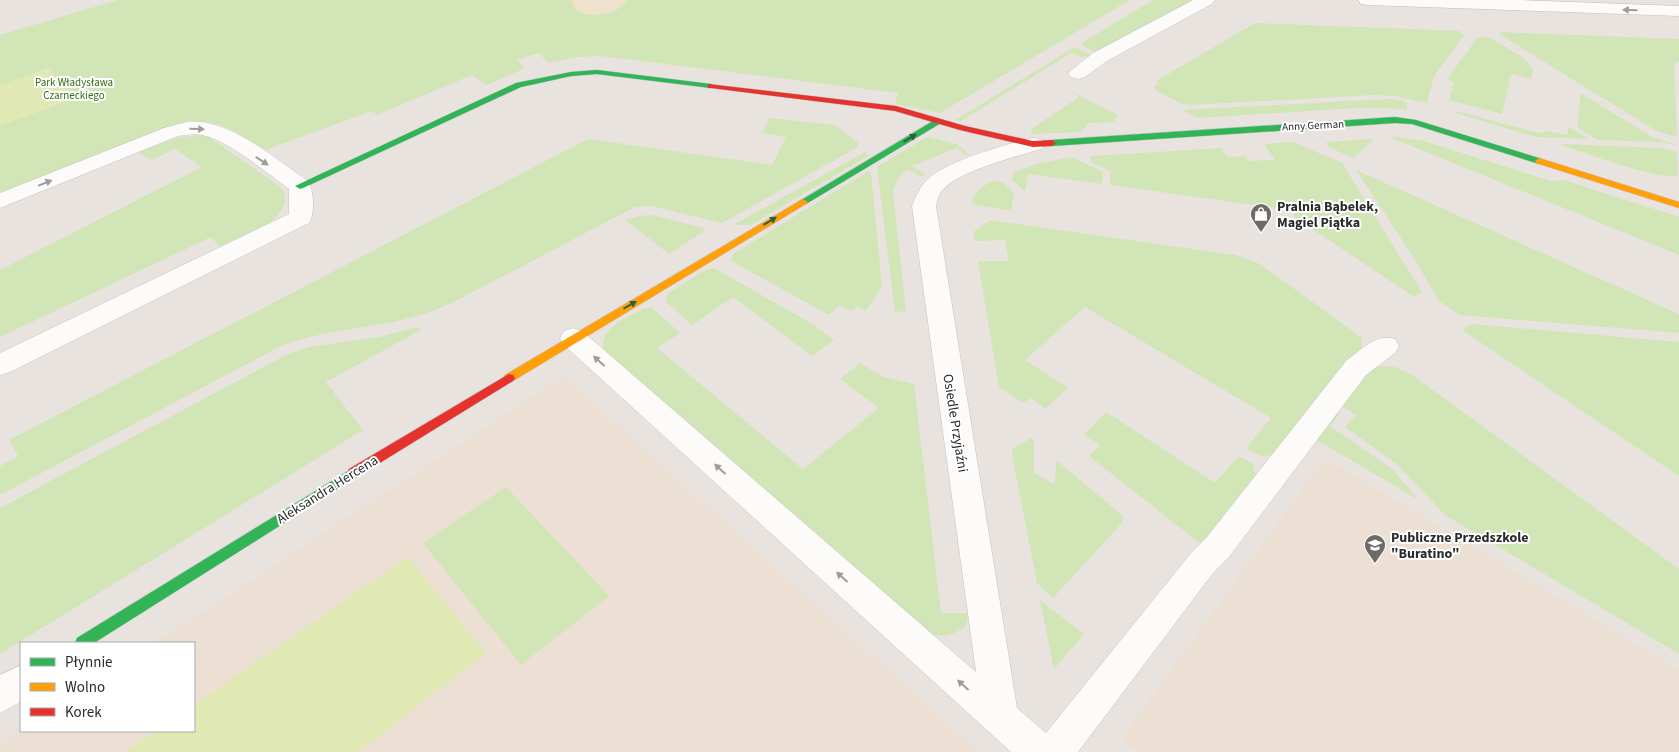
<svg xmlns="http://www.w3.org/2000/svg" width="1679" height="752" viewBox="0 0 1679 752" font-family="'Source Sans 3',sans-serif">
<style>
.education{fill:#ecdfd3}
.green{fill:#d2e5b6}
.sand{fill:#efe2cc}
.pitch{fill:#e0e9b3}
.lines{fill:none;stroke-linecap:round;stroke-linejoin:round}
.street-casing{stroke:#c2c1c1;stroke-width:1}
.fast-casing{stroke:#c2c1c1;stroke-width:1}
.slow-casing{stroke:#c2c1c1;stroke-width:1}
.jam-casing{stroke:#c2c1c1;stroke-width:1}
.street{fill:#fcfbfa;fill-rule:evenodd}
.fast{fill:#30b455;fill-rule:evenodd}
.slow{fill:#ff9f0a;fill-rule:evenodd}
.jam{fill:#e5322d;fill-rule:evenodd}
.oneway{fill:#9e9d9c}
.oneway2{fill:#2c613b}
.labels{text-anchor:middle;stroke-width:4;stroke-linejoin:round;paint-order:stroke}
.far-park-label{font-size:11px;fill:#386b16;stroke:#fff}
.far-street-label{font-size:11px;fill:#2a2a2a;stroke:#fff}
.poi-label{font-size:14px;font-weight:bold;fill:#2a2a2a;stroke:#fff;text-anchor:start}
.street-label{font-size:14px;fill:#2a2a2a;stroke:#fff}
</style>
<rect width="100%" height="100%" fill="#e9e3df"/>
<path class="education" d="M564,376l415,376h-979v-8l21,-14 173,1v-88h-39z
M1325,458l354,212v82h-542l-16,-13z"/>
<path class="green" d="M118,0h1012l-190,113 -45,-9 3,-11 -298,-37 -22,1 -30,6 -9,-10 -22,7 7,7 -1,2 -36,16 -15,-10 -95,40 -5,-4 -107,39c-34,-21 -48,-34 -90,-25l-175,71v-161z
M1153,0h46l-101,54 -18,-10z
M1255,23l205,8 4,5 -30,40 -7,27 -32,-7 -22,-1 -182,10 -9,-1 -27,-14 -1,-3 6,-4 -4,-2z
M1499,32l180,7v22l-4,2 -1,5 3,69 -19,-5 -156,-96z
M1478,37l13,1 34,21 8,11 -2,9 -20,-5 -9,40 -53,-14 5,-18 -7,-3z
M1075,47l17,9 -11,1 -10,-4 -110,68 -6,-1z
M1068,90l48,24 2,2 -4,3 1,3 -26,1 -8,9 -49,2 -1,-5 48,-32z
M1581,93l71,44 25,8 -17,-3 -63,-2 -20,-13z
M1390,99l13,2 4,2 -1,7 -18,-2h-31l-160,10 -15,-8z
M1453,112h7l79,21 10,-2 18,4 2,-8 19,12 -53,-2z
M770,118l65,7 23,18v4l-136,76 -71,-17 -16,1 -181,95c-13,6 -26,11 -40,15 -44,12 -90,12 -133,29l-281,149v-29l18,-10 -9,-16 579,-301 184,26 14,-28 -24,-4z
M196,135l13,2 73,51c16,31 -40,50 -61,60l-10,-11 -211,100v-67l202,-103 -27,-18 -23,11 -14,-8 36,-13z
M1387,136l37,5 127,40 13,-1 115,37v38z
M927,137l30,7 14,12 -5,-1 -9,-7 -45,18 13,8 -4,3 -13,-8c-8,6 -12,13 -15,23l13,119 -11,1 -18,-145z
M1371,139l2,1 -19,18 -24,-10 -4,-6z
M1293,142l49,21 80,129 -8,5 -120,-80v-5l4,-1 -188,-26v-14l-18,-8 -2,-5 2,-2 129,-8 6,9 18,-1 4,5 26,-1 -11,-16z
M1564,144l98,4 15,4 1,23c-15,7 -95,-23 -115,-29z
M865,152l3,4 -117,69h-18z
M1072,157l31,15 -1,12 -74,-10 -3,17 -13,-11 1,-7 23,-9z
M1356,170l323,144v19l-219,-18 -21,-14 -27,-46z
M867,172h4l11,114 -16,25 -8,-5 -7,5 -11,-6 -11,10 -98,-54 2,-7z
M994,181l10,2 10,10 -3,18 -39,-7c3,-14 10,-18 22,-23z
M652,215l51,13 3,2 -37,24 -44,-34 14,-4z
M990,220l245,35 25,9 102,74v11l-87,106 -14,1 -15,-8 25,-30 -186,-111 -60,53 43,28 -23,21 -14,-11 -8,5 -24,-16 -21,-126h31l-4,-21 -30,1 -2,-9z
M714,268l100,57 20,15 -22,16 -79,-59 -41,28 -26,-23 1,-8 38,-24z
M645,308h7l28,25 -23,15 146,121 76,-61 -39,-29 20,-16 23,14 31,7 27,229h27l-2,13c-19,13 -25,12 -46,4l-316,-279c-6,-24 23,-33 41,-43z
M1471,324l208,18v134l-217,-146z
M418,327l3,3 -95,52 37,48 -363,224v-146l286,-153 23,-8 70,-10z
M1379,366l16,1 17,8 267,194v85l-234,-139 -48,-51 -52,-37 11,-12 -16,-10 31,-36z
M1336,411l4,2 -10,13 62,43 27,31 -104,-61z
M1106,412l109,71 24,-27 14,8 3,13 -53,65h-5l-109,-86 11,-11 -16,-10z
M1031,438l3,3v32l21,12 1,-25 67,56 -1,7 -69,75 -16,-15 -25,-128 1,-6z
M506,487l103,109 -88,69 -98,-122z
M1040,600l44,34 -30,35z"/>
<path class="sand" d="M573,0h55c-9,15 -49,23 -56,3z"/>
<path class="pitch" d="M48,68l28,30 -76,28v-41z
M408,557l78,96 -128,99h-233l31,-21h38v-26z"/>
<g class="lines">
<g class="street-casing">
<path id="street" d="M1193,0h22l-3,4 -105,57 -22,16 -7,2 -7,-2 -3,-4 25,-20z
M1358,0h161l160,6v10l-312,-11 -6,-1z
M186,122c42,-5 89,37 122,59 6,9 7,33 1,42l-299,149 -10,3v-22l289,-139v-25c-22,-16 -61,-49 -87,-54 -8,-2 -16,0 -24,1l-178,72v-15l164,-65z
M1033,138l8,1 3,5 -3,5c-23,7 -87,23 -100,43 -3,4 -4,9 -5,14l81,502 29,25 145,-180 16,-16 139,-176c15,-11 30,-28 49,-22l4,7 -4,7 -29,22 -137,182 -16,16 -135,179h-67l-447,-407 -4,-7 4,-7 9,-3 9,3 394,341 -64,-466c4,-10 8,-20 16,-27 21,-19 77,-34 105,-41z
M21,665v37l-21,11v-38z"/>
</g>
<g class="fast-casing">
<path id="fast" d="M597,70l114,14 4,2 -4,2 -114,-14 -26,2 -50,11 -218,101 -3,1 -5,-3 221,-103 55,-11z
M1395,117l21,3 126,39 1,2 -4,3 -3,-1 -124,-39 -17,-1 -343,23 -4,-3 4,-3z
M938,118l4,3 -1,2 -135,81h-6l-2,-2z
M353,468l4,1 2,4 -2,4 -263,166h-19l2,-5z"/>
</g>
<g class="slow-casing">
<path id="slow" d="M1539,158l140,44v6l-143,-45 -1,-2z
M803,199l5,3 -2,2 -293,177h-8l-2,-3 2,-3z"/>
</g>
<g class="jam-casing">
<path id="jam" d="M708,84l188,22 69,20 68,15 19,-1 4,3 -4,3 -19,1 -73,-17 -65,-19 -184,-23h-3z
M509,374l4,1 2,3 -2,3 -156,96 -4,1 -4,-1 -2,-4 2,-4z"/>
</g>
<use href="#street" class="street"/>
<use href="#fast" class="fast"/>
<use href="#slow" class="slow"/>
<use href="#jam" class="jam"/>
</g>
<defs><path id="oneway-solid" d="M-6-.8H1V-3.2L6.5 0L1 3.2V.8H-6Z" transform="scale(1.25)"/></defs>
<g class="oneway">
<use href="#oneway-solid" transform="translate(1630 10) rotate(-178)"/>
<use href="#oneway-solid" transform="translate(197 129) rotate(2)"/>
<use href="#oneway-solid" transform="translate(262 161) rotate(33)"/>
<use href="#oneway-solid" transform="translate(45 183) rotate(-22)"/>
<use href="#oneway-solid" transform="translate(599 361) rotate(-138)"/>
<use href="#oneway-solid" transform="translate(720 469) rotate(-138)"/>
<use href="#oneway-solid" transform="translate(842 577) rotate(-138)"/>
<use href="#oneway-solid" transform="translate(963 685) rotate(-138)"/>
</g>
<g class="oneway2">
<use href="#oneway-solid" transform="translate(910 138) rotate(-31)"/>
<use href="#oneway-solid" transform="translate(770 221) rotate(-31)"/>
<use href="#oneway-solid" transform="translate(630 305) rotate(-30)"/>
</g>
<defs>
<g id="shop-pin" transform="scale(1.125)"><path d="M0 17L-7.5 6A9.5 9.5 0 1 1 7.5 6Z" fill="#6d6b69" stroke="#fff"/><path d="M-5-2.5h2.3a2.7 3.5 0 0 1 5.4 0H5L5.5 6h-11ZM-1.5-2.5h3a1.5 2.3 0 0 0-3 0Z" fill="#fff"/></g>
<g id="school-pin" transform="scale(1.125)"><path d="M0 17L-7.5 6A9.5 9.5 0 1 1 7.5 6Z" fill="#6d6b69" stroke="#fff"/><path d="M0-5L7-2L0 1L-7-2ZM-4 1L0 2.5L4 1V4Q0 6-4 4Z" fill="#fff"/></g>
</defs>
<g fill-rule="evenodd">
<use href="#shop-pin" x="1261" y="214"/>
<use href="#school-pin" x="1375" y="545"/>
</g>
<g class="labels">
<g class="far-park-label">
<text x="74" y="86">Park Władysława<tspan x="74" dy="13">Czarneckiego</tspan></text>
</g>
<g class="far-street-label">
<text transform="translate(1313 125) rotate(-3)" y="4">Anny German</text>
</g>
<g class="poi-label">
<text x="1277" y="211">Pralnia Bąbelek,<tspan x="1277" dy="16">Magiel Piątka</tspan></text>
<text x="1391" y="542">Publiczne Przedszkole<tspan x="1391" dy="16">"Buratino"</tspan></text>
</g>
<g class="street-label">
<text transform="translate(956 423) rotate(81)" y="5">Osiedle Przyjaźni</text>
<text transform="translate(327 489) rotate(-32)" y="5">Aleksandra Hercena</text>
</g>
</g>
<rect x="20" y="642" width="175" height="90" fill="#ffffff" stroke="#aaaaaa"/>
<rect x="30" y="658" width="25" height="8" fill="#30b455" stroke="#aaaaaa"/>
<text x="65" y="667" font-size="15" fill="#2a2a2a">Płynnie</text>
<rect x="30" y="683" width="25" height="8" fill="#ff9f0a" stroke="#aaaaaa"/>
<text x="65" y="692" font-size="15" fill="#2a2a2a">Wolno</text>
<rect x="30" y="708" width="25" height="8" fill="#e5322d" stroke="#aaaaaa"/>
<text x="65" y="717" font-size="15" fill="#2a2a2a">Korek</text>
</svg>
